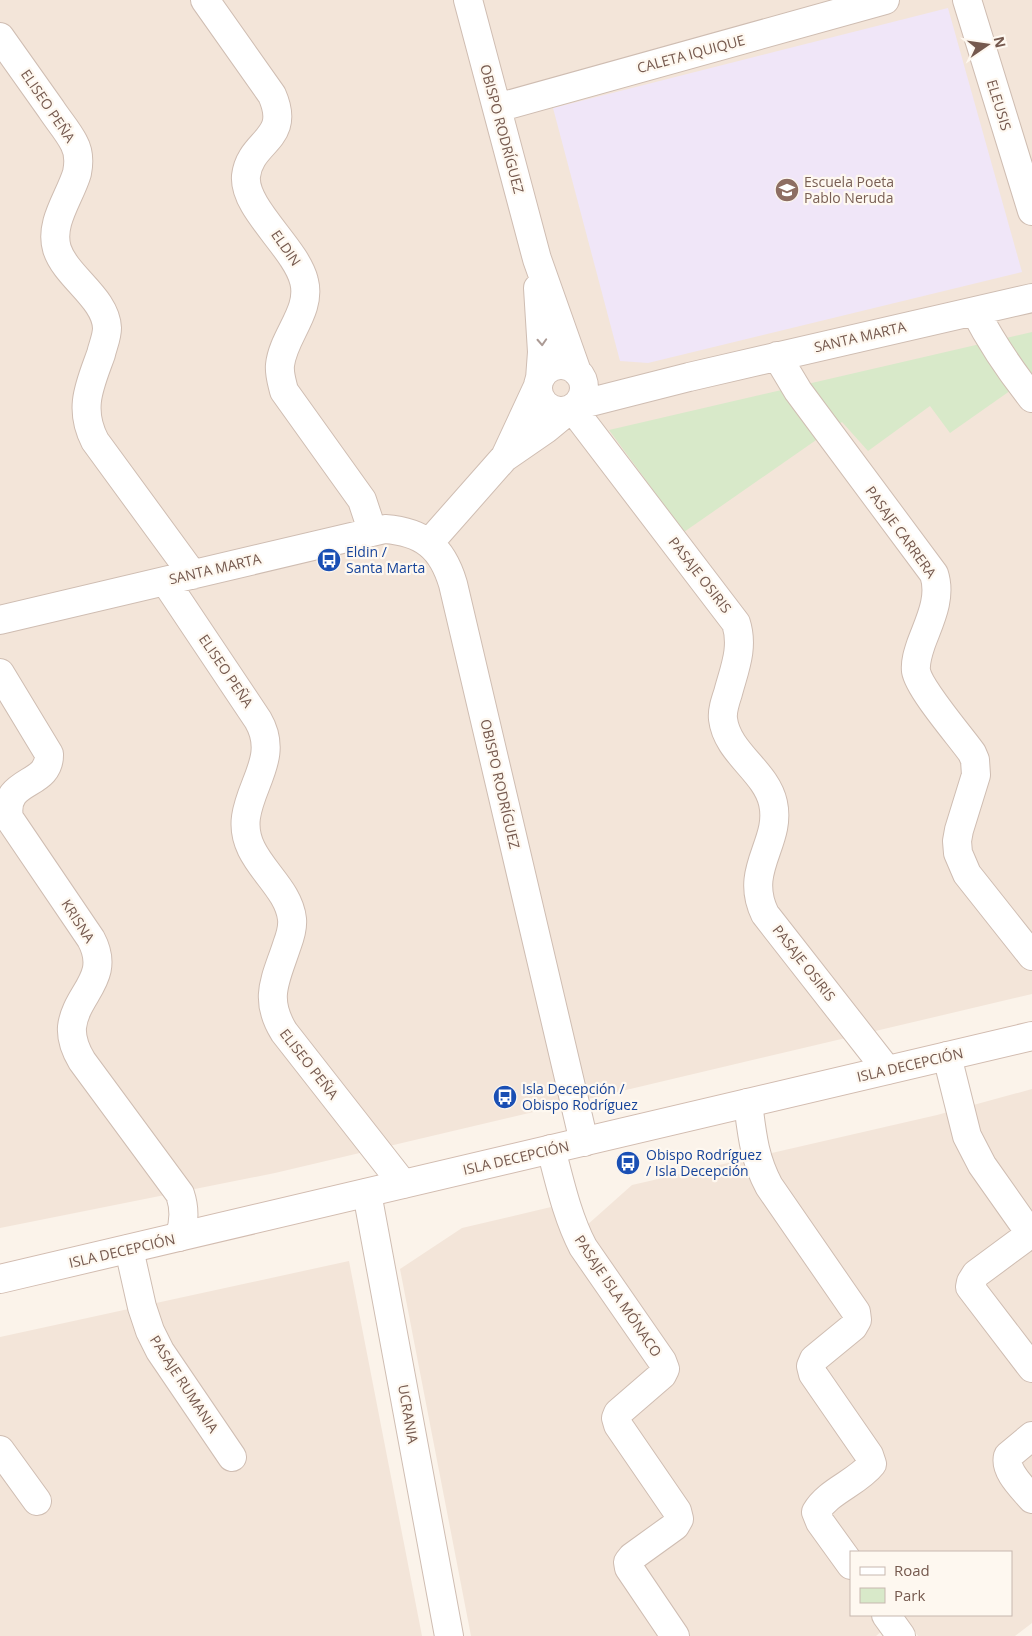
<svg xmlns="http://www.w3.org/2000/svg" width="1032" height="1636" viewBox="0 0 1032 1636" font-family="'Open Sans',sans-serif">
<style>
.residential{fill:#f3e5d9}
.education{fill:#f0e6f8}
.green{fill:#d8e9c9}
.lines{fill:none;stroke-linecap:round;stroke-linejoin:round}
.street-casing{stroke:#cfbdb2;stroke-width:30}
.secondary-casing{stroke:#d2bcb0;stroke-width:30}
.street{stroke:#fff;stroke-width:28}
.secondary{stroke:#fff;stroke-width:28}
.oneway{stroke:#ac9b95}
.labels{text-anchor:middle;stroke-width:4.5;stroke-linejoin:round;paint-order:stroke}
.street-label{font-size:14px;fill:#75594e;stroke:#fef8f0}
.education-label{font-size:14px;fill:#785e54;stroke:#fef8f0;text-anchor:start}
.transit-label{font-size:14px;fill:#164399;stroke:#fef8f0;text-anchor:start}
</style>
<rect width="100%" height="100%" fill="#fbf3ea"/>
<path class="residential" d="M0,0h1032v994l-757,179 -275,55z
M1032,1089v534l-17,13h-97l-16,-21h109v-63h-160v63h50l-25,21h-405l-71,-367 62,-41 89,-21 17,35 64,-57 305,-70z
M349,1261l73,375h-422v-299z"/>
<path class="education" d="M948,8l74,264 -374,91 -28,-2 -67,-253z"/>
<path class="green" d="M1032,332v45l-1,-1 -81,57 -20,-27 -62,45 -26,-29 -158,110 -75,-102z"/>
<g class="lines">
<g class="street-casing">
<path id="street" d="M205,0l67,95c20,45 -22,45 -26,81 -3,32 50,72 58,105 8,30 -21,55 -24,84 -1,9 2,17 4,26l78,109 7,21 1,11
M468,0l69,259 40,113
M967,0l65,211
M0,37c17,24 34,48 51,72 7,11 17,22 23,34 5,9 5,20 3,30 -7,24 -28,50 -20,76 9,28 49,49 50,79 0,9 -4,17 -6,26 -11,31 -23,54 -6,87l98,134
M497,108l388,-108
M538,288l4,64 -2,27
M975,311c16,31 35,59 57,87
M777,356l21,35 136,183c8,24 -5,48 -13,70 -3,9 -6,18 -5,27 3,18 44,65 56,82l3,7 1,15 -17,55 -2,11 1,12 9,21 65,82
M538 388a23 23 0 1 1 46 0a23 23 0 1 1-46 0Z
M575,406l114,-29 343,-79
M572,408l164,215c8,25 -2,47 -8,70 -3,9 -6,18 -5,26 4,34 43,52 50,84 9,40 -30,66 -8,111l122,156
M505,457l33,-71
M429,543l75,-85 42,-29 23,-19
M165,581l93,139c21,36 -7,62 -12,97 -6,43 42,65 46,102 1,9 -2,18 -5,26 -11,34 -24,53 -3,87l119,152
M0,620l385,-91c38,3 57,18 68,55l131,558
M0,673l49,81c1,34 -47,23 -40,64l82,121c21,39 -15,54 -19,88 -1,13 4,24 10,34l98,133c5,15 5,28 -1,43
M947,1056l20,80 15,29 43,61v7l-3,7 -46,34 -5,8 -1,5 62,81
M748,1103c4,31 6,55 21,83l87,126 1,8 -4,7 -39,32 -3,7 2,8 56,81 3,9c-15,19 -44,27 -56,48l4,10 31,43
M551,1149c9,34 16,67 32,98l79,114 3,8 -3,6 -44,38 -2,5 2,7 59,86 2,8 -4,7 -43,31 -4,5 1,6 46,68
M367,1193l82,443
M129,1249l13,58 8,24 10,20 72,106
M1032,1436l-24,20c-4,15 15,32 24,43
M0,1450l37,51
M886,1615l15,21"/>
</g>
<g class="secondary-casing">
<path id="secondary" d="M0,1279l1032,-243"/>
</g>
<use href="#street" class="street"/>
<use href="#secondary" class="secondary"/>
</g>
<defs><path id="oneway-chevron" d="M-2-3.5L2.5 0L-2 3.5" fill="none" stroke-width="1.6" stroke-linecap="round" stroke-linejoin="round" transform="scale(1.25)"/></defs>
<use class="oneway" href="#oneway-chevron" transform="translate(542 342) rotate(87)"/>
<defs>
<g id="school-disc" transform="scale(1.25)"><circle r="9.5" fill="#8d6e63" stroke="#fef8f0"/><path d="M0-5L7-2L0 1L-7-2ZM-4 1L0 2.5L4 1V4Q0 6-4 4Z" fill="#fff"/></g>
<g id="bus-disc" transform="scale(1.25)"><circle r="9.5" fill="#1a4fb4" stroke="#fef8f0"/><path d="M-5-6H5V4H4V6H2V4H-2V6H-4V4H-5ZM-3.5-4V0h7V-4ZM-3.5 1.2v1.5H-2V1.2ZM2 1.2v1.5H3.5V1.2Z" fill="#fff"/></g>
</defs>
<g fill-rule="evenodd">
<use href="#school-disc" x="787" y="190"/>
<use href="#bus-disc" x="329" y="560"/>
<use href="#bus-disc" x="505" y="1097"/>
<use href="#bus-disc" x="628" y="1163"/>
</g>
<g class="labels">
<g class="street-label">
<text transform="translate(691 54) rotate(-15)" y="5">CALETA IQUIQUE</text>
<text transform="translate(999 105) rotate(73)" y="5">ELEUSIS</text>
<text transform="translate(48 106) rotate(56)" y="5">ELISEO PEÑA</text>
<text transform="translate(502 129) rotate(75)" y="5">OBISPO RODRÍGUEZ</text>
<text transform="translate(286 248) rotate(55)" y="5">ELDIN</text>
<text transform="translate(860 337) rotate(-13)" y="5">SANTA MARTA</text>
<text transform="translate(901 532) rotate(54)" y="5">PASAJE CARRERA</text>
<text transform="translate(215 569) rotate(-13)" y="5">SANTA MARTA</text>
<text transform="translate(700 575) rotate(52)" y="5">PASAJE OSIRIS</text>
<text transform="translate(226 671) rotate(56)" y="5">ELISEO PEÑA</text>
<text transform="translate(500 784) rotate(77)" y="5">OBISPO RODRÍGUEZ</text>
<text transform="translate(78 921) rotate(57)" y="5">KRISNA</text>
<text transform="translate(804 963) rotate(52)" y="5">PASAJE OSIRIS</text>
<text transform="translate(309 1064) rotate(52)" y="5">ELISEO PEÑA</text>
<text transform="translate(910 1065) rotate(-13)" y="5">ISLA DECEPCIÓN</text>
<text transform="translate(516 1158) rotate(-13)" y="5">ISLA DECEPCIÓN</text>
<text transform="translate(122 1251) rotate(-13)" y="5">ISLA DECEPCIÓN</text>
<text transform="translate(618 1296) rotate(56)" y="5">PASAJE ISLA MÓNACO</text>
<text transform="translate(184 1384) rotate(57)" y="5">PASAJE RUMANIA</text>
<text transform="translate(408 1414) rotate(80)" y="5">UCRANIA</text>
</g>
<g class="education-label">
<text x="804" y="187">Escuela Poeta<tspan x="804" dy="16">Pablo Neruda</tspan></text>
</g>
<g class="transit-label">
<text x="346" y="557">Eldin /<tspan x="346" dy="16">Santa Marta</tspan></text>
<text x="522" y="1094">Isla Decepción /<tspan x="522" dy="16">Obispo Rodríguez</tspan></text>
<text x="646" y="1160">Obispo Rodríguez<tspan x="646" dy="16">/ Isla Decepción</tspan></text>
</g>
</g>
<rect x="850" y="1551" width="162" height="65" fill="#fef8f0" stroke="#c7b8af"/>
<rect x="860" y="1567" width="25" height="8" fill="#ffffff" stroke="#c7b8af"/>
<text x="894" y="1576" font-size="15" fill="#75594e">Road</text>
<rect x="860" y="1588" width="25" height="15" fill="#d8e9c9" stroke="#c7b8af"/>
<text x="894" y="1601" font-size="15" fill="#75594e">Park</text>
<g transform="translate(987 45) rotate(77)" stroke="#fef8f0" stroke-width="4" paint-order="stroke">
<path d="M0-4L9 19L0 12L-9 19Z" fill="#75594e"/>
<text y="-8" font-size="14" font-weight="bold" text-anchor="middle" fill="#75594e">N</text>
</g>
</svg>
